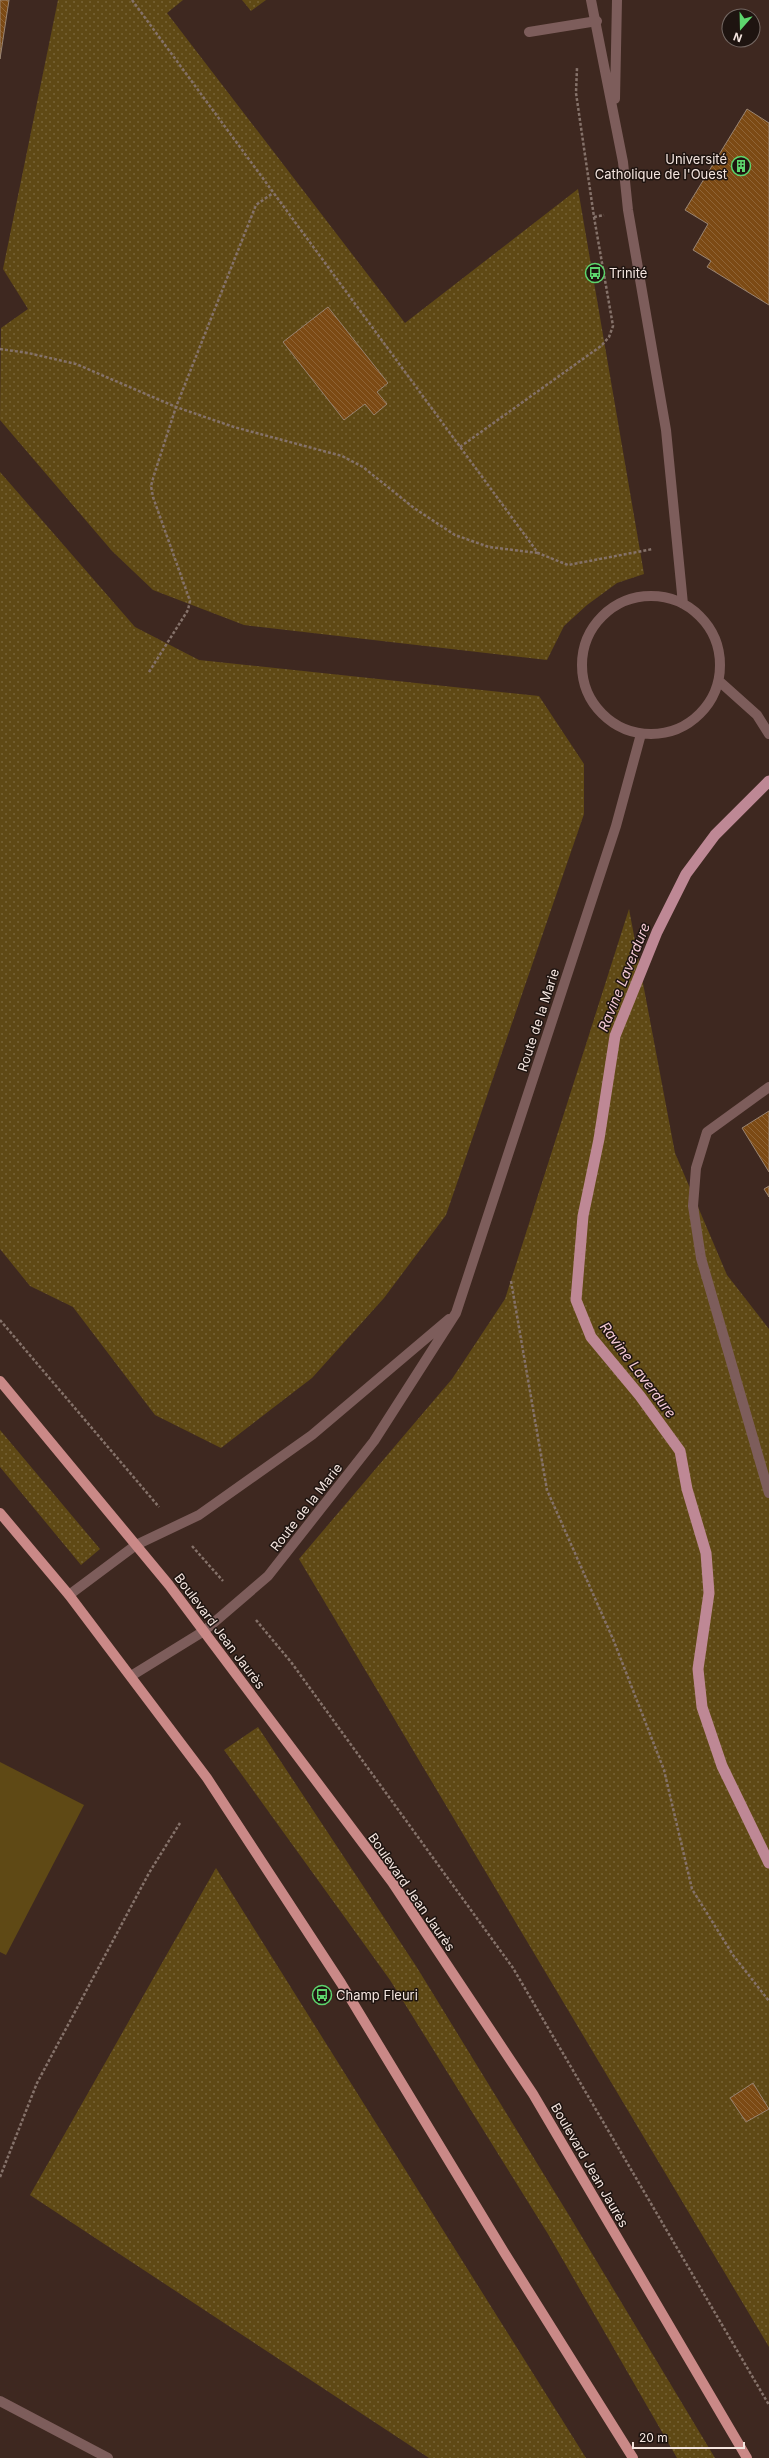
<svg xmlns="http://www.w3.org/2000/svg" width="769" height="2458" viewBox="0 0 769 2458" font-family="Inter,sans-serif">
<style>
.grass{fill:url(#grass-dots)}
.pitch{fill:#5f4915}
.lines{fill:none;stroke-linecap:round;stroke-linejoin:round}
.stream{stroke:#be8895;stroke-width:11}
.building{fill:url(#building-back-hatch);stroke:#998472}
.path{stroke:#85726a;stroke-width:2.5;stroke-dasharray:3 2;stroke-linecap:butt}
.service{stroke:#7d5d5b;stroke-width:10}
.tertiary{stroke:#7d5d5b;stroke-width:10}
.primary{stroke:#ca8987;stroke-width:10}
.labels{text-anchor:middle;stroke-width:3;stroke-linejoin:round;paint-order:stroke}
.poi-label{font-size:13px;fill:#f5e6e0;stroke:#1e1410;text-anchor:start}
.street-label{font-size:13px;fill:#f5e6e0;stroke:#1e1410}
.water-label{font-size:14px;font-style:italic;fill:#f6cbd6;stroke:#1e1410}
</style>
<defs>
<pattern id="grass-dots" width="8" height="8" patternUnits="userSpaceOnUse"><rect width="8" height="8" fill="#5f4915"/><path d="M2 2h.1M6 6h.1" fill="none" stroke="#776337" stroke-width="1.8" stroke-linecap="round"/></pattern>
<pattern id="building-back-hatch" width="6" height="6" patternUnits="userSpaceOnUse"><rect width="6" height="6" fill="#7c4a14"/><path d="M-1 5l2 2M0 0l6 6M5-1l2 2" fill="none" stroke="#8f6436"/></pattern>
</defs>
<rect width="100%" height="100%" fill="#3e2820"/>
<path class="grass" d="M58,0h125l-16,13 238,310 173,-134 66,385 -27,9 -30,22 -23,21 -17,34 -303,-35 -91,-35 -41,-39 -112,-131 1,-92 27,-19 -25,-40z
M242,0h24l-15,11z
M0,472l135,155 64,33 340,36 45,68v50l-138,401 -62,83 -72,80 -91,70 -66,-33 -82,-108 -43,-21 -30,-37z
M629,909l46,244 52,122 42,54v1018l-470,-788 153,-180 53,-80z
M0,1430l100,119 -19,16 -81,-98z
M258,1727l158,239 154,251 145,241h-38l-129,-224 -158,-254 -166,-230z
M216,1868l370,590h-157l-399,-263z"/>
<path class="pitch" d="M0,1762l84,43 -78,150 -6,-3z"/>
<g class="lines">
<path class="stream" d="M769,781l-54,54 -29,39 -29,58 -42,104 -16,103 -16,77 -7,84 15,37 49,59 40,55 7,38 19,64 3,40 -11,76 4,38 20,59 47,97"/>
</g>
<path class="building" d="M0,0h9l-9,59z
M747,109l22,14v182l-62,-38 4,-6 -18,-11 15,-26 -23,-14z
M328,307l60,76 -11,9 10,12 -13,11 -9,-11 -21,16 -61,-78z
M769,1111v61l-27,-44z
M769,1186v11l-5,-8z
M753,2083l16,26 -23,13 -16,-24z"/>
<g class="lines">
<path class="path" d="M132,0l406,553 30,12 85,-16
M594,217l10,-2
M0,349l28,4 48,11 100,43 58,20 108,29 21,11 51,41 41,27 34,12 49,6
M460,447l141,-101 8,-9 4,-11 -19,-109 -18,-124 1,-25
M149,672l39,-62 2,-9 -37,-104 -2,-11 3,-11 22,-68 80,-202 17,-12
M511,1281l36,209 66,149 51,131 28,119 41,66 36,46
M0,1320l159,187
M192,1546l31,35
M256,1620l35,42 222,306 256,437
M0,2177l37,-94 112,-210 31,-50"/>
<path class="service" d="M529,32l68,-11
M769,1087l-62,45 -11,36 -3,38 8,52 68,235
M0,2401l108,57"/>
<path class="tertiary" d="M591,0l32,162 5,48 38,220 17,174
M615,99l2,-99
M582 665a69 69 0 1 1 138 0a69 69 0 1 1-138 0Z
M719,681l38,34 12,19
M69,1595l67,-50 63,-30 113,-80 137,-116
M131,1676l73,-45 64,-55 106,-135 82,-128 160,-487 25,-92"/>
<path class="primary" d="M0,1381l169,204 223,297 141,212 214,364
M0,1513l69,82 138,183 134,205 163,269 129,206"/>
</g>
<defs>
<g id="building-ring" transform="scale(1)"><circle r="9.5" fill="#1e1410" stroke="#5dd56d" stroke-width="1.5"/><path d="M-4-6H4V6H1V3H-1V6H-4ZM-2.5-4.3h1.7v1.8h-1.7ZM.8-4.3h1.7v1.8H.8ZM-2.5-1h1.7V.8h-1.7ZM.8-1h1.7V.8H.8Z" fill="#5dd56d"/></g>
<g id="bus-ring" transform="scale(1)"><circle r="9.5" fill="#1e1410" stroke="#5dd56d" stroke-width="1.5"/><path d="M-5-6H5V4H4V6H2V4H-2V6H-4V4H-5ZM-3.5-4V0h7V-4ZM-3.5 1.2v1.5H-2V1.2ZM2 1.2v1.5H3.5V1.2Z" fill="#5dd56d"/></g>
</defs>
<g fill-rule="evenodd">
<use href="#building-ring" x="741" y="166"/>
<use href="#bus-ring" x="595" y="273"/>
<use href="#bus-ring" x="322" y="1995"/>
</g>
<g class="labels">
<g class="poi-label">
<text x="727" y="164" text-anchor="end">Université<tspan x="727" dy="15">Catholique de l'Ouest</tspan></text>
<text x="609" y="278">Trinité</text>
<text x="336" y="2000">Champ Fleuri</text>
</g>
<g class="street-label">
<text transform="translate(538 1020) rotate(-72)" y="5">Route de la Marie</text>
<text transform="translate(306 1507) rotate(-52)" y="5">Route de la Marie</text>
<text transform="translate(220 1631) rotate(53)" y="5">Boulevard Jean Jaurès</text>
<text transform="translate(412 1892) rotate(55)" y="5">Boulevard Jean Jaurès</text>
<text transform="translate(590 2165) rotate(60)" y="5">Boulevard Jean Jaurès</text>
</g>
<g class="water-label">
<text transform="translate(624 977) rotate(-68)" y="5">Ravine Laverdure</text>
<text transform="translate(638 1370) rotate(53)" y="5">Ravine Laverdure</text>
</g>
</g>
<g transform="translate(741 28) rotate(200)"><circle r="19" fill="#1e1410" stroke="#746863"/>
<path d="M0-3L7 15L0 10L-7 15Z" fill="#5dd56d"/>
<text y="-6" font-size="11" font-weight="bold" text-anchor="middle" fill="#f5e6e0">N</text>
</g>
<path d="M633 2442v6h111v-6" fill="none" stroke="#f5e6e0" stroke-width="2"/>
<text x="639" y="2442" font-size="12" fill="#f5e6e0" stroke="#1e1410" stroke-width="3" paint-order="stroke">20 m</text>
</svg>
